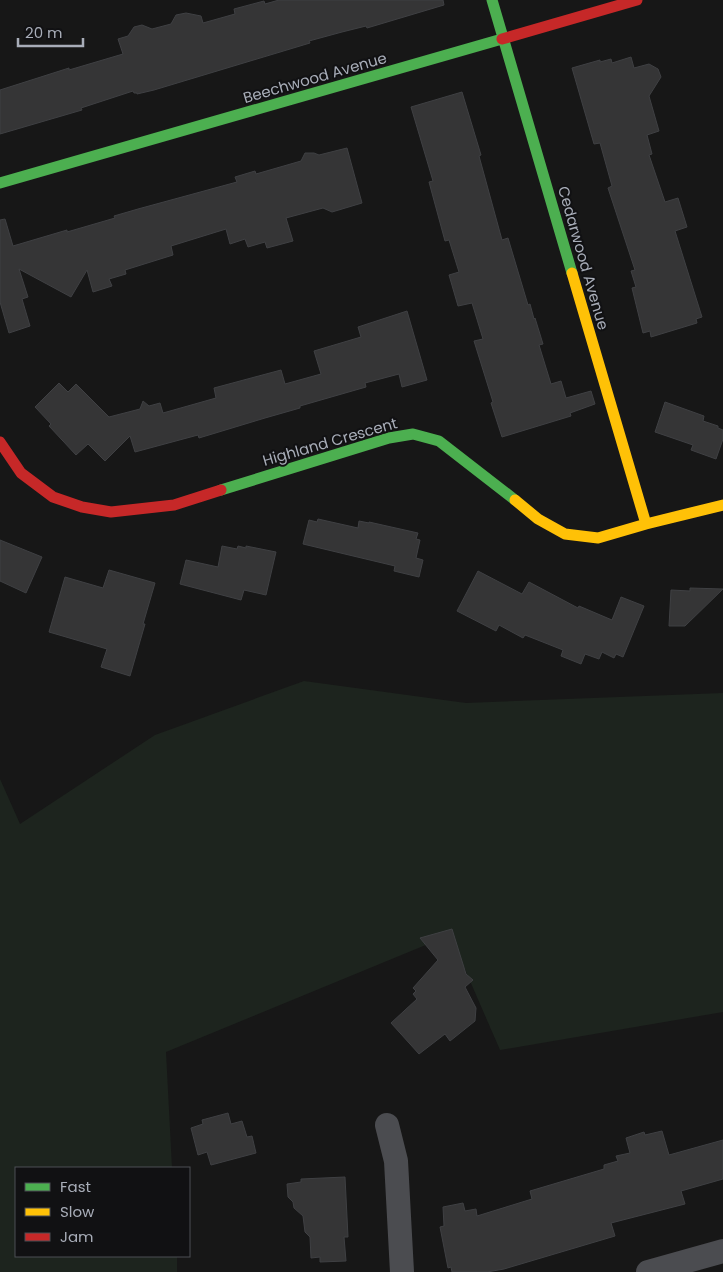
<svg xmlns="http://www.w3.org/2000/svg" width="723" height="1272" viewBox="0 0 723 1272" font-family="Poppins,sans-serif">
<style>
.green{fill:#1d241e}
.building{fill:#353536;stroke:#3f4043}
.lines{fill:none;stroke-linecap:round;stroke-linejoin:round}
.street{stroke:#4b4c50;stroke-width:24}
.fast{stroke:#4caf50;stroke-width:11}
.slow{stroke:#ffc107;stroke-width:11}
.jam{stroke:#c62828;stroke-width:11}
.labels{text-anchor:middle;stroke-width:4;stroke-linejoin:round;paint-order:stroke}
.street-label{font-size:15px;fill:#a8adb8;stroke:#111113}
</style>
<rect width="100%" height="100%" fill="#171717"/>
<path class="green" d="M304,681l162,22 257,-10v319l-223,38 -50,-115 -284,117 6,116h-156v88h161v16h-177v-493l20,45 135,-89z"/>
<path class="building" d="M279,0h164l1,5 -77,23 -1,-2 -24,6 -33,9 1,2 -156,47 -17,4v-1h-3l-1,-2 -52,17 1,2 -82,24v-44l69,-22v2l54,-16 -5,-15 10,-3 6,-9 8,-2 10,4 19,-5 5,-9 10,-2 15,3 2,7 32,-9 -1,-5 30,-8 1,3z
M631,57l3,11 15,-4 9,5 3,8 -12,19 10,35 -12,4 5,19 -3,1 16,47 13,-4 9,29 -12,4 27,86 -6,2 1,4 -46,14 -1,-6 -7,2 -11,-45 4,-1 -5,-16 4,-1 -27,-82 4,-2 -12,-43 -6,1 -22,-76 28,-8v2l11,-3 1,4z
M462,92l19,63 -2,1 23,84 6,-2 20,67 2,-1 4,15 1,-1 8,26 -4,1 12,39 10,-3 5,17 25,-7 4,13 -25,9 1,3 -69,21 -11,-34 2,-1 -19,-61 9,-2 -11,-36 -14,3 -9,-31 10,-3 -10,-32 -4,1 -16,-59 4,-1 -22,-74z
M347,148l15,55 -30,9 -9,-4 -37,10 7,23 -26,7 -2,-6 -17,5 -3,-8 -15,5 -4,-15 -55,17 2,9 -48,15 1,4 -17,5 3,7 -19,6 -6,-22 -16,27 -52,-28 9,28 -6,2 8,27 -21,7 -9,-31v-82l5,-1 8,27 54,-16v2l48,-14 -1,-2 24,-7 99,-27 -2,-5 20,-6 1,3 45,-13 4,-8h9l5,2z
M407,311l20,69 -25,7 -3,-13 -34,9 1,4 -66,19v2l-35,10 -66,20 -1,-3 -63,17 -5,-16 -25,25 -17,-17 -12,11 -27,-29 2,-2 -16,-17 24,-24 9,9 8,-8 33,33 31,-8 3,-8 6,5 11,-3 3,10 53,-15 -2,-10 67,-18 4,14 36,-10 -7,-23 47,-14 -3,-10z
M665,402l39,14 -1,5 15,5v2l5,2v9l-7,20 -25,-9 2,-5 -38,-13z
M318,519l40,9 1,-7 10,2v-1l49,11 -2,6 4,1 -4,18 7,2 -4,17 -25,-6 1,-5 -92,-22 6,-24 8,2z
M0,540l42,17 -16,36 -26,-12z
M222,546l15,3 1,-3 8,2v-2l30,6 -10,43 -22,-5 -3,10 -61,-16 6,-24 32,7z
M109,570l46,13 -12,41h2l-15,52 -29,-9 6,-18 -58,-17 16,-55 38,11z
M478,571l44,23 7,-12 49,26 1,-2 33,14 9,-23 23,9 -21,51 -7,-3 -2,4 -12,-6 -3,7 -14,-5 -4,10 -20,-8 2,-6 -38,-15 -2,3 -24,-13 -3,6 -39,-20z
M690,588l33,1 -38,37h-16l2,-36 19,1z
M452,929l14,45 7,6 -8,7 11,21 -1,13 -25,20 -5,-7 -26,20 -28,-31 26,-24 -4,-5 3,-3 -3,-3 25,-28 -18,-22z
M228,1113l3,11 11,-3 5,16 5,-1 4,17 -45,12 -4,-13 -9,3 -7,-27 12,-4 -1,-4z
M662,1131l7,24 54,-15v39l-42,12 4,13 -74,19 4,13 -111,33 -17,3h-35l-1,-5 -3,1 -8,-41 4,-1 -1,-19 20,-4 2,8 11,-2 1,7 55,-17 -2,-8 74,-22v-4l14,-4 -2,-5 14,-3 -4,-15 18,-6 1,3z
M345,1177l3,60h-4l2,24 -26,1v-5l-9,1 -1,-21 -5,-5 -2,-16 -9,-8 -1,-6 -5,-5 -1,-13 14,-2v-3z"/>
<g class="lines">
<path class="street" d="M387,1125l9,36 6,111
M648,1272l75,-21"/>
<path class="fast" d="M492,0l80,273
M0,183l502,-144
M221,490l168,-52 24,-4 26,7 76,59"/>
<path class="slow" d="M572,273l74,251
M515,500l23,19 27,15 33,4 48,-14 77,-19"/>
<path class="jam" d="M502,39l135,-39
M0,442l21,31 32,24 29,10 29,5 63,-7 47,-15"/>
</g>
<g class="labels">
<g class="street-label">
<text transform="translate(315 78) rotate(-16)" y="5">Beechwood Avenue</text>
<text transform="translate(583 258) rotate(74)" y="5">Cedarwood Avenue</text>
<text transform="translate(330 442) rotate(-16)" y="5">Highland Crescent</text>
</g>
</g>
<rect x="15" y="1167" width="175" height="90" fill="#111113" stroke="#4d4f55"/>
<rect x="25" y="1183" width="25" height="8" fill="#4caf50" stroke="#4d4f55"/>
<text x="60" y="1192" font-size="15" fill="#a8adb8">Fast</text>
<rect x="25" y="1208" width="25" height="8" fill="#ffc107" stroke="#4d4f55"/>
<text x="60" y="1217" font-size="15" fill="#a8adb8">Slow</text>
<rect x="25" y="1233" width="25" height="8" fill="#c62828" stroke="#4d4f55"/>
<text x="60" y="1242" font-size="15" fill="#a8adb8">Jam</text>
<path d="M18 38v8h65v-8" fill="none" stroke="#a8adb8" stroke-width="2.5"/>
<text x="25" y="38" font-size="15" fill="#a8adb8" stroke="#111113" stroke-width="4" paint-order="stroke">20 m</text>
</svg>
